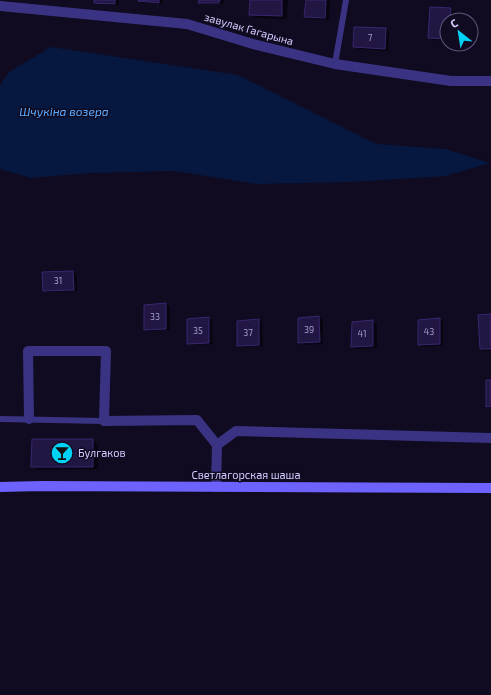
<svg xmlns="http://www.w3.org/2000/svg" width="491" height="695" viewBox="0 0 491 695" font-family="'Exo 2',sans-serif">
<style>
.water{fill:#06183f}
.shadow{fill:#0007}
.building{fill:#221643;stroke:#392770}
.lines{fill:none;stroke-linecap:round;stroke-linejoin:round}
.service{stroke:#3a3383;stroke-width:6}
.minor{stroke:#3a3383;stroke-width:10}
.secondary{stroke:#6e62ff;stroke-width:10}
.labels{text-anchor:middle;stroke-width:3;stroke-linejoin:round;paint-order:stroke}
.number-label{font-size:9px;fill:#a89ed0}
.street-label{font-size:11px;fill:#d4cbff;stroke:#100b21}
.poi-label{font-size:11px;fill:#d4cbff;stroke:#100b21;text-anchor:start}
.water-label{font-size:12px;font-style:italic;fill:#59aaff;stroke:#100b21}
</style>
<rect width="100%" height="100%" fill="#100b21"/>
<path class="water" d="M51,47l187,28 138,69 69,5 45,14 -45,13 -93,6 -96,2 -81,-13 -85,2 -59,5 -31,-9v-84l9,-13z"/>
<path class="shadow" d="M95,0h24l-1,5 -19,-1 -4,-2z
M139,0h24l-1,4 -19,-1 -4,-2z
M200,0h24l-1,4h-20l-3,-2z
M251,0h37l-1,19 -31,-1 -6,-4z
M307,0h23l-1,20 -20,-1 -3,-3z
M451,9l4,3 -1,8h-7v21l-14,-1 -4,-2z
M386,29l3,3 -1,19 -30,-2 -4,-2z
M73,272l4,2v17l-30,1 -4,-2z
M166,304l4,2v24l-21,1 -4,-2z
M491,315v36h-6l-4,-2z
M319,317l4,3v24l-20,1 -4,-2v-24z
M208,318l4,2 1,24 -21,1 -4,-2z
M439,319l4,2v24l-20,2 -4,-3z
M258,320l4,2 1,24 -21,1 -4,-2z
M373,321l4,2v25l-21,1 -4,-2z
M92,440l6,4v25l-60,1 -6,-4z"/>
<path class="building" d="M94,0h21v4l-21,-1z
M138,0h21v3l-21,-2z
M199,0h21l-1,3h-21z
M250,0h32v16l-33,-1z
M306,0h20l-1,18 -21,-1z
M430,7l21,1 -1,12h-3v19l-19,-1z
M354,27l32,1 -1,21 -32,-2z
M73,271l1,19 -31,1 -1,-19z
M166,303v26l-22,1v-25z
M491,314v35h-11l-2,-34z
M319,316l1,26 -22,1v-25z
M209,317v26l-22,1v-25z
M440,318v26l-22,1v-25z
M259,319v26l-22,1v-25z
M373,320v26l-22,1 1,-25z
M486,380h5v26l-5,1z
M32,439h61v28h-62z"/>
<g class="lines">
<path class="service" d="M335,64l11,-64
M0,419l104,2"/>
<path class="minor" d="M0,6l187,18 66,20 82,20 116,17h40
M29,419l-1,-68h78l-2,70 93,-1 20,25
M216,487l1,-42 19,-14 255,7"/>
<path class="secondary" d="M0,487l41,-1 450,2"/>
</g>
<defs>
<g id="bar-disc" transform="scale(1.15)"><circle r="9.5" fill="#00d2f6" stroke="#100b21"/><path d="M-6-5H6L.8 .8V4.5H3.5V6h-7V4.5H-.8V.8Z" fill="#111"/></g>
</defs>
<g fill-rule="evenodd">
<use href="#bar-disc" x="62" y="453"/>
</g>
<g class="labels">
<g class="number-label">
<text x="370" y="41">7</text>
<text x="58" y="284">31</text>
<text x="155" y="320">33</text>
<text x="309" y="333">39</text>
<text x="198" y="334">35</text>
<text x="429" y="335">43</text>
<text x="248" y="336">37</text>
<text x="362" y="337">41</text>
</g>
<g class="street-label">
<text transform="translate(249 29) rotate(16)" y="4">завулак Гагарына</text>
<text x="246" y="479">Светлагорская шаша</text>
</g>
<g class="poi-label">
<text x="78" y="457">Булгаков</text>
</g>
<g class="water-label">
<text x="64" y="116">Шчукіна возера</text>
</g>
</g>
<g transform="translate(459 32) rotate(330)"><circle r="19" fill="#100b21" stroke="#5e587a"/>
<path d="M0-3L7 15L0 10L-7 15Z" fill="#00d2f6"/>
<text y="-6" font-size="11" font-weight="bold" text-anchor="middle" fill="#d4cbff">С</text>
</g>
</svg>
